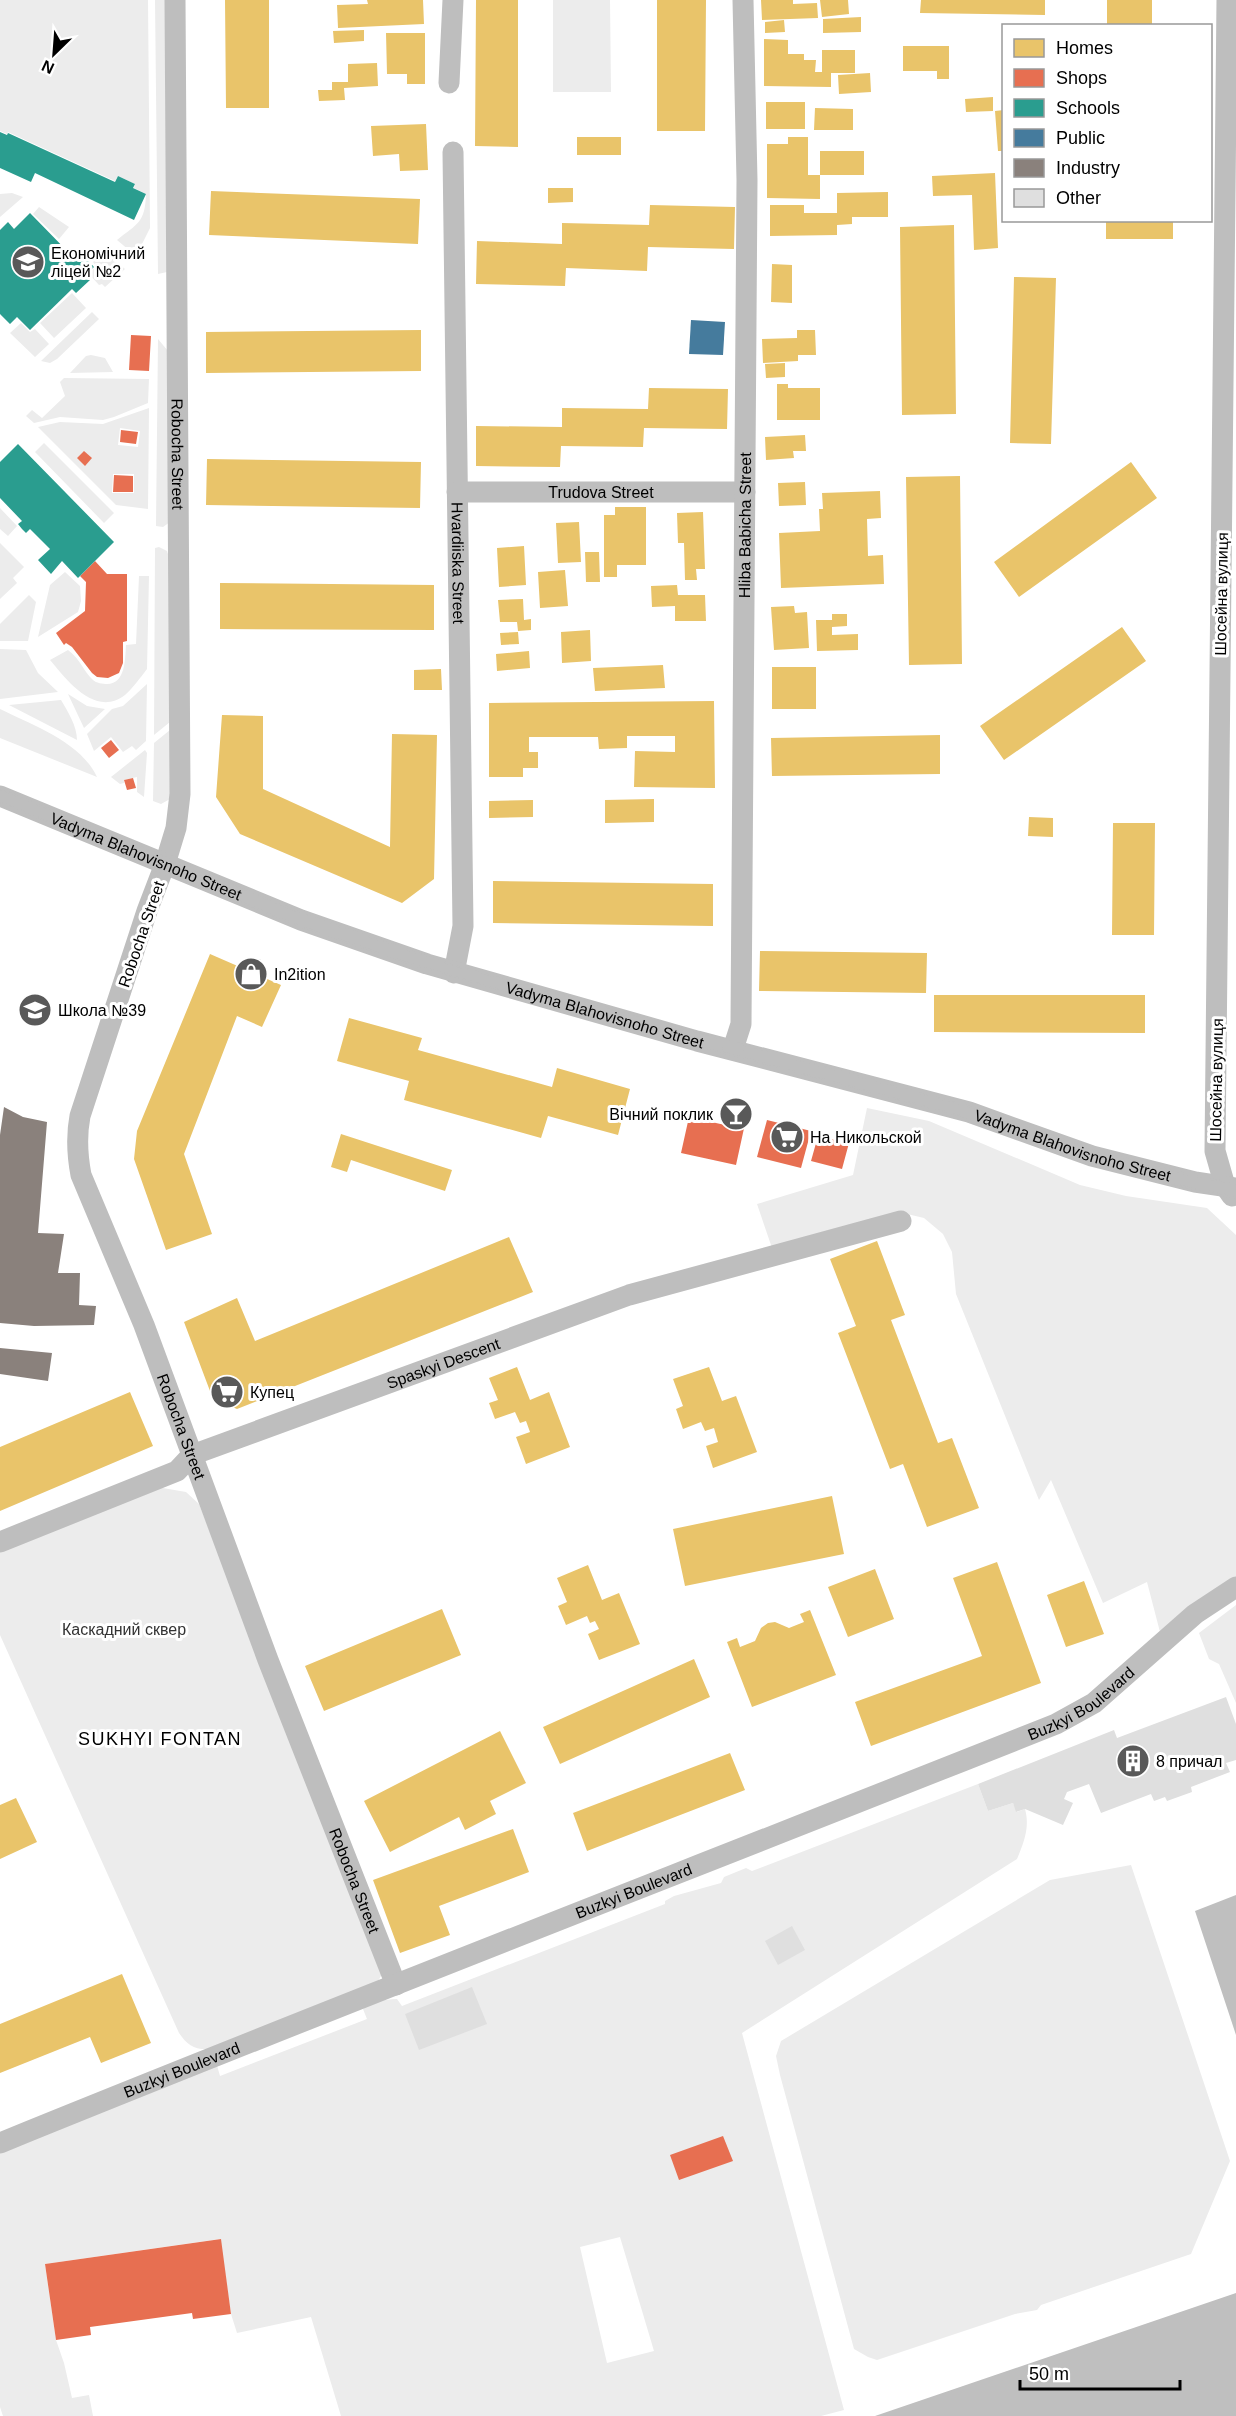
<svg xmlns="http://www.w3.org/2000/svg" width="1236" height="2416" viewBox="0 0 1236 2416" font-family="Helvetica,sans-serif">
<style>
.green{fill:#ececec;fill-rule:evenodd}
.water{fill:#bfbfbf}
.homes{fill:#e9c46a}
.shops{fill:#e76f51}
.schools{fill:#2a9d8f}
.public{fill:#457b9d}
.industry{fill:#8a817c}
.building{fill:#dfdfdf}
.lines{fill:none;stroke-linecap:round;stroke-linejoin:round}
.minor{stroke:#bebebe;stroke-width:21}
.tram{stroke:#bebebe;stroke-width:1.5}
.labels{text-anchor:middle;stroke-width:6;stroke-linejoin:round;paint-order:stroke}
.poi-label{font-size:16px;fill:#000;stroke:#fff;text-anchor:start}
.street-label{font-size:16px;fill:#000;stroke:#fff}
.park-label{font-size:16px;fill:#333;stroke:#fff}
.neighbourhood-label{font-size:18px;letter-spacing:1.5px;fill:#000;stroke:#fff}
</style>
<rect width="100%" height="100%" fill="#fff"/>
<path class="green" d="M0,0h148l2,228 -14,28 -19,-16c21,-17 28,-17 29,-46l-12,-6 1,-4 -17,-8 -3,5 -107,-49 -1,2 -7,-3z
M155,0h10l2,272 -9,2z
M553,0h57l1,92h-58z
M12,193l11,4 -23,20v-23z
M39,207l30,20 -10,12 -26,-25z
M103,251l22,18 -20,18 -3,-3 -3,1 -10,-11 7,-8 -3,-4z
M72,293l14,15 -32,30 -14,-15z
M92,312l7,7 -42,40 -7,4 -9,-2z
M21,323l9,9 5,-3 14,15 -14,13 -25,-24z
M158,339l10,12 2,171 -7,5 -7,-1z
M91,355l14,3 8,14 -43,1 16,-17z
M64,378l85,1 -1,24 -34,14 -11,3 -43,-3 -26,6 -8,-7 6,-6 10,8 23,-22 -5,-14z
M149,408l-1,101 -32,-4 -78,-78 22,-5 43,2zM120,428l20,3 -2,16 -20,-2zM113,474h21v19h-22z
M44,443l70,70 -10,10 -69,-71z
M0,508l17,18 -9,10 -8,-7z
M0,543l24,24 -11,11 4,5 -17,16z
M159,547l8,4 2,6 1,165 -16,13 1,-187z
M65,572l15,14 1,15 -3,11 -40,25 12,-52z
M139,576h10l-2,93c-7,9 -14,19 -22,26 -30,23 -58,-15 -75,-35l18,-10c14,11 15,21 25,30 3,3 10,4 14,4 19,0 18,-26 19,-39l10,-1z
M29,595l7,7 -8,39h-28v-17z
M0,649l26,1 12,23 20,19 -58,7z
M147,684l-1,57 -10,9 -4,-4 -9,6 -12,-15 -17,14 -7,-17 25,-25 11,-3z
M68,694l19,12 18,3 -21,19z
M61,700c7,12 16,26 16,40l-68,-35z
M0,709c32,16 81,33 97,68l-97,-39z
M170,730v69l-9,5 -8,-3 1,-58z
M145,750l2,3 -3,44 -7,-5v-15l-13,3v3l-4,1 -9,-7z
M867,1108l62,13 151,64 46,11 81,12 29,27v343l-76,54 -13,-50 -44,21 -52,-123 -12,20 -83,-206 -4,-42 -9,-18 -19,-16 -21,-5 -131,35 -15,-44 96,-29z
M157,1487l29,5 13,12 180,455 3,15 -6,11 -167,64c-14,1 -22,-4 -30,-16l-179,-398v-86z
M1236,1605v98l-17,-39 -10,-5 -10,-26z
M978,1784l10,27 25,-8 4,9 8,-3c5,18 -1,33 -8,50l-275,174 102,377 -23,6h-480l-30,-99 -74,16 -6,-19 -11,-75 -175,25 11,76 8,23 8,35 17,-3 4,21h-90l-3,-9v-261l216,-84 4,14 147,-57 -4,-10c10,-9 21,-9 34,-10l5,7 263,-102v-3l9,-5 47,-13 3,-6 22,-9 6,3zM620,2237l34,114 -47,12 -27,-116z
M1131,1865l99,296 -39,93 -150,51 -4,5 -22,4 -138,46 -9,-3 -14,-8 -74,-274 -4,-19 5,-15 269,-161z"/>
<path class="water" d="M1236,1895v140l-41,-124z
M1236,2293v123h-361z"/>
<path class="homes" d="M225,0h44v108h-43z
M367,0h56l1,24 -86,4 -1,-23 31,-1z
M476,0h42v147l-43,-1z
M657,0h49l-1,131h-48z
M761,0h32v4l24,-1 1,15 -56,2z
M820,0h28l1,14 -27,3z
M921,0h124v15l-125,-2z
M1107,0h45v26h-45z
M861,17v15l-38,1v-14z
M784,20l1,12 -20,1v-11z
M364,30v11l-30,2 -1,-12z
M386,33h39v51h-18v-10h-20z
M764,39l24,1v14h16v6h12l-1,12h7v-22h33v23h-24v14l-67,-1z
M903,46h46v33h-12v-8h-34z
M377,63l1,23 -34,2 1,12 -26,1 -1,-11h14v-8h16v-18z
M870,73l1,19 -32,2 -1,-19z
M993,97v14l-27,1 -1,-13z
M766,102h39v27h-39z
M815,108l38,1v21h-39z
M1004,110v41h-6l-3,-40z
M426,124l2,46 -28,1 -1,-17 -26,2 -2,-30z
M577,137h44v18h-44z
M788,137h20v38h12v24l-53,-1v-54h21z
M820,151h44v24h-44z
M995,173l3,75 -24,2 -2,-55 -39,1 -1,-20z
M548,188h25v14l-25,1z
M211,191l209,8 -2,45 -209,-9z
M888,192v25h-36v7l-15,1v10l-67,1v-31h34v8h33v-20z
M650,205l85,2 -1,42 -86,-2 -1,24 -81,-3 -1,18 -89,-2 1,-43 85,3v-21l87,2z
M1106,220h67v19h-67z
M954,225l2,189 -54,1 -2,-188z
M772,264l20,1v38l-21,-1z
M1014,277l42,1 -5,166 -41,-1z
M421,330v41l-215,2v-41z
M797,330h18l1,25h-18v6l-35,2 -1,-24 35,-1z
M785,363v14l-19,1 -1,-14z
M777,384h11v4h32v32h-43z
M649,388l79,1 -1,40 -83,-1 -1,19 -82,-1 -1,21 -84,-1v-40l86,1v-19l86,1z
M805,435l1,16h-13l1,7 -28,2 -1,-23z
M207,459l214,3 -1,46 -214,-3z
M1131,462l26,36 -138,99 -25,-35z
M960,476l2,188 -53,1 -3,-188z
M805,482l1,23 -27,1 -1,-23z
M880,491l1,27 -14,1 1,37 15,-1 1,29 -103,4 -2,-55 41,-2 -1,-22h4l-1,-16z
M615,507h31v58h-29v12h-13v-62h11z
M703,512l2,57h-9l1,11h-12l-1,-37h-6l-1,-30z
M579,522l2,40 -23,1 -2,-40z
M524,546l2,39 -27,2 -2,-39z
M585,552h14l1,30h-14z
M565,570l3,36 -28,2 -2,-36z
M220,583l214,2v45l-214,-1z
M677,585l1,10h27l1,26h-31v-15l-23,1 -1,-21z
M523,599l1,21 7,-1v11l-13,1 -1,-9h-17l-2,-22z
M794,606l1,7 12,-1 2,36 -35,2 -3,-43z
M832,614h15v12l-15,1v8l26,-1v16l-41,1 -1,-31h16z
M1122,627l24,34 -142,99 -24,-34z
M590,630l1,31 -29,2 -1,-31z
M518,632l1,12 -18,1 -1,-12z
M529,651l1,17 -33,3 -1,-17z
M663,665l2,23 -70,3 -2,-23z
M772,667h44v42h-44z
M441,669l1,21h-28v-20z
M714,701l1,87 -81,-1 1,-36 40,1v-16h-48v12l-28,1 -1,-12h-69v15h9v16h-15v9h-34v-74z
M222,715l41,1v73l127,58 2,-113 45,1 -3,144 -32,24 -162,-69 -24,-37z
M940,735v39l-168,2 -1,-38z
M654,799v23l-49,1v-23z
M533,800v17l-44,1v-17z
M1029,817l24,1v19l-25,-1z
M1113,823h42l-1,112h-42z
M493,881l220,3v42l-220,-3z
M760,951l167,2 -1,40 -167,-2z
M210,954l71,31 -19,42 -25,-11 -53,138 28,80 -46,16 -32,-91 3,-28z
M934,995h211v38l-211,-1z
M349,1018l73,20 -4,12 134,37 5,-19 73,21 -12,46 -70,-19 -7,22 -137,-38 5,-19 -72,-20z
M341,1134l111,36 -7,21 -94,-31 -4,12 -16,-5z
M509,1237l24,55 -296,117 -24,-10 -29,-77 53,-24 18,43z
M877,1241l28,74 -14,5 47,123 14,-5 27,70 -52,19 -24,-63 -13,5 -52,-136 18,-7 -26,-67z
M517,1367l13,33 19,-8 21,55 -44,17 -10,-27 14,-5 -4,-11 -6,2 -5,-11 -20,7 -6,-16 9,-3 -9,-22z
M709,1367l13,34 14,-5 21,56 -44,16 -7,-22 12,-4 -4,-14 -9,3 -4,-9 -18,7 -7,-20 7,-3 -10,-27z
M130,1392l23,54 -153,65v-64z
M832,1496l12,58 -159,32 -12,-57z
M997,1562l44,121 -170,63 -16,-44 127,-46 -29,-78z
M588,1565l14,35 17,-7 21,51 -41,16 -11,-26 11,-5 -4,-8 -5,2 -3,-7 -21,9 -8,-19 9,-4 -10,-24z
M875,1569l19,50 -46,18 -20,-50z
M1084,1581l20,53 -38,13 -19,-52z
M442,1609l19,46 -137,56 -19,-45z
M810,1610l26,65 -84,32 -25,-65 10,-4 3,9 15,-6 6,-13 7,-5 7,-1 14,6 15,-6 -4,-8z
M694,1659l16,38 -150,67 -17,-37z
M500,1731l26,52 -36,18 6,13 -31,16 -6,-13 -69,35 -26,-51z
M730,1753l15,37 -158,61 -14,-38z
M16,1798l21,44 -37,17v-54z
M513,1829l16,43 -90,34 11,29 -50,18 -27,-73z
M122,1974l29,69 -50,20 -11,-26 -90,36v-49z"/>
<path class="shops" d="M131,335l20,1 -2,35 -20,-1z
M121,430l17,2 -2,12 -16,-2z
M84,451l8,7 -7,8 -8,-8z
M114,475l19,1v16h-20z
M95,561l12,13h20v67l-4,1v21l-4,10 -11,5 -11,-1 -5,-4 -20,-26 -6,-4 -2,2 -8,-12 29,-22 1,-29 -6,-6z
M111,740l8,10 -10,8 -8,-10z
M133,778l3,10 -9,2 -3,-10z
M729,1106l19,4 -12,55 -55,-12 8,-36 36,8z
M767,1120l44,11 -10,37 -44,-11z
M818,1136l31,7 -7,26 -31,-8z
M723,2136l10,25 -54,19 -9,-25z
M221,2239l10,75 -38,5 -1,-6 -102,14 1,8 -35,5 -11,-76z"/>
<path class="schools" d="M0,132l7,3 1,-2 107,49 3,-6 17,8 -2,4 13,6 -12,26 -99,-47 -4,9 -31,-14z
M30,213l42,43 6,-6 16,17 -8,8 4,5 -14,13 -4,-4 -42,41 -13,-13 -7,7 -10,-10v-84l8,-8 6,7z
M18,444l96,98 -36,36 -16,-17 -11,13 -13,-14 12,-11 -20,-20 -4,4 -4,-4 -4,-5 4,-3 -22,-23v-36z"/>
<path class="public" d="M691,320l34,2 -2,33 -34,-1z"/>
<path class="industry" d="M4,1107l19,10 24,5 -9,111 26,1 -6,39h22l-1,32 17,1 -2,19 -60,1 -34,-3v-188z
M0,1348l52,5 -4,28 -48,-7z"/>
<path class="building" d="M1226,1697l10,27v36l-10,3 4,9 -39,15 1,5 -25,9 -2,-4 -11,4 -3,-7 -50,19 -12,-29 -22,8 -3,7 9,4 -10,22 -38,-16 -9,3 -3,-9 -25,8 -10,-27 136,-54 3,8z
M792,1926l13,24 -27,15 -13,-24z
M472,1987l15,37 -68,26 -14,-36z"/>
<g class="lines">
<g class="minor">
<path id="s1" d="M175,0l5,794 -4,34 -11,36 -18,47 -67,205c-4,21 -3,38 1,59l63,150 124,335 128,325"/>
<path d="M1227,0l-12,1151 10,35 7,10"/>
<path d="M449,83l4,-83"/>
<path id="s2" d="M453,152l10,774 -9,47"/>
<path id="s3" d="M457,492h288"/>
<path id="s4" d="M0,796l301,124 126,44 270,77 272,71 123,44 103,26 41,6"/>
<path id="s5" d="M733,1049l8,-25 6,-844 -4,-180"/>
<path id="s6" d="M0,1542l177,-71 15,-16 437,-160 272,-74"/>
<path id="s7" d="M0,2143c351,-143 704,-279 1056,-419l38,-21 101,-89 41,-27"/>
</g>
<path class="tram" d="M0,789l304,125 152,52 515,141 121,43 98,25 46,9
M0,802l299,124 118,40 278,79 274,73 118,43 102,27 47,8"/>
</g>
<defs>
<g id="university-disc" transform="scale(1.725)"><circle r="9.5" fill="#595959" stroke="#fff"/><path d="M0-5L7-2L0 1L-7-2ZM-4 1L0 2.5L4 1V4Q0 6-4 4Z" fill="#fff"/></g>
<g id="shop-disc" transform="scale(1.725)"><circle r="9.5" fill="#595959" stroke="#fff"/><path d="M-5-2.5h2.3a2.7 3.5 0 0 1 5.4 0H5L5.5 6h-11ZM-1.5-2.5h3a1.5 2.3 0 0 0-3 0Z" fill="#fff"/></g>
<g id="school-disc" transform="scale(1.725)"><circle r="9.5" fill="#595959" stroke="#fff"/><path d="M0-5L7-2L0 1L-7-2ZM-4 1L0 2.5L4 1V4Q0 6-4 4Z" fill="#fff"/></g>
<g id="bar-disc" transform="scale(1.725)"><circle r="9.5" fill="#595959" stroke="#fff"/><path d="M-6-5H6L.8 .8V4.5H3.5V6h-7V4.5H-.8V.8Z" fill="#fff"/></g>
<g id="supermarket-disc" transform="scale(1.725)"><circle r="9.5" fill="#595959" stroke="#fff"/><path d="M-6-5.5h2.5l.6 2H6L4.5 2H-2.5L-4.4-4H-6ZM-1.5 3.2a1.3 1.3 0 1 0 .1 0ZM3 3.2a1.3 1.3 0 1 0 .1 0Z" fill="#fff"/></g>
<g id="building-disc" transform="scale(1.725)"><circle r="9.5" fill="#595959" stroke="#fff"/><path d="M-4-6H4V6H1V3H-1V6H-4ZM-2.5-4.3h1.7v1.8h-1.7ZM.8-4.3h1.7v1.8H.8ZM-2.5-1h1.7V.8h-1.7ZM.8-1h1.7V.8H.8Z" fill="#fff"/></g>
</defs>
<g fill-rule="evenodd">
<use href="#university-disc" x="28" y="262"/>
<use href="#shop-disc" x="251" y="974"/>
<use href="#school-disc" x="35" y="1010"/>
<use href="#bar-disc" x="736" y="1114"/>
<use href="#supermarket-disc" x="787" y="1137"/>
<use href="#supermarket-disc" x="227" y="1392"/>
<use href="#building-disc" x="1133" y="1761"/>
</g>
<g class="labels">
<g class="poi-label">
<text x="51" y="259">Економічний<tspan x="51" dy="18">ліцей №2</tspan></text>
<text x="274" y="980">In2ition</text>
<text x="58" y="1016">Школа №39</text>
<text x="713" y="1120" text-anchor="end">Вічний поклик</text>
<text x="810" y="1143">На Никольской</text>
<text x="250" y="1398">Купец</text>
<text x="1156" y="1767">8 причал</text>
</g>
<g class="street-label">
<text dy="6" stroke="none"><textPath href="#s1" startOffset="454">Robocha Street</textPath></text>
<text dy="6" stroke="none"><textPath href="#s3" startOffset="144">Trudova Street</textPath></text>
<text dy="6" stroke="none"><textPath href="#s5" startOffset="525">Hliba Babicha Street</textPath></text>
<text dy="6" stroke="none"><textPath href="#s2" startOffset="411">Hvardiiska Street</textPath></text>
<text transform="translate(1221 594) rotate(-89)" y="6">Шосейна вулиця</text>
<text dy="6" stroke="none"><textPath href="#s4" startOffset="158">Vadyma Blahovisnoho Street</textPath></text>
<text transform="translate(141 934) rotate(-71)" y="6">Robocha Street</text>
<text dy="6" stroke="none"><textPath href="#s4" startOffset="644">Vadyma Blahovisnoho Street</textPath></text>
<text transform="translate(1216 1080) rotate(-89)" y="6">Шосейна вулиця</text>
<text dy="6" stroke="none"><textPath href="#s4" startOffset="1130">Vadyma Blahovisnoho Street</textPath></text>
<text dy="6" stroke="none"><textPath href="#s6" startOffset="480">Spaskyi Descent</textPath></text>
<text dy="6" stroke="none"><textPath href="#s1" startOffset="1462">Robocha Street</textPath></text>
<text dy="6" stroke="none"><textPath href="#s7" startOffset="1168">Buzkyi Boulevard</textPath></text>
<text dy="6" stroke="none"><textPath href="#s1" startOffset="1948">Robocha Street</textPath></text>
<text dy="6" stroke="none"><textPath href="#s7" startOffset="682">Buzkyi Boulevard</textPath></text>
<text dy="6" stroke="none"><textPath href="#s7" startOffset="196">Buzkyi Boulevard</textPath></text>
</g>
<g class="park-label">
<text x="124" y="1635">Каскадний сквер</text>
</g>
<g class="neighbourhood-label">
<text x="160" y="1745">SUKHYI FONTAN</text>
</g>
</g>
<rect x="1002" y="24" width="210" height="198" fill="#ffffff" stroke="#999999" stroke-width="1.5"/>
<rect x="1014" y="39" width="30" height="18" fill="#e9c46a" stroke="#999999" stroke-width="1.5"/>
<text x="1056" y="54" font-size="18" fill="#000000">Homes</text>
<rect x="1014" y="69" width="30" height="18" fill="#e76f51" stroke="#999999" stroke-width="1.5"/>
<text x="1056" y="84" font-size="18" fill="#000000">Shops</text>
<rect x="1014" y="99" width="30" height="18" fill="#2a9d8f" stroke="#999999" stroke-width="1.5"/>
<text x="1056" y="114" font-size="18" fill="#000000">Schools</text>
<rect x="1014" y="129" width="30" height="18" fill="#457b9d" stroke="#999999" stroke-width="1.5"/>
<text x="1056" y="144" font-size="18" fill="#000000">Public</text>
<rect x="1014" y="159" width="30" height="18" fill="#8a817c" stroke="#999999" stroke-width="1.5"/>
<text x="1056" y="174" font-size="18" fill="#000000">Industry</text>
<rect x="1014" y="189" width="30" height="18" fill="#dfdfdf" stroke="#999999" stroke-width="1.5"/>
<text x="1056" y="204" font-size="18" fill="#000000">Other</text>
<g transform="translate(54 54) rotate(205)" stroke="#ffffff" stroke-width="4.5" paint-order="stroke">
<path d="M0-4.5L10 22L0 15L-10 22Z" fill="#000000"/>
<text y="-9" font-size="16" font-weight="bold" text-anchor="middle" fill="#000000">N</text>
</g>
<path d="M1020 2380v9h160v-9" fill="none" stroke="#000000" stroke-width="3"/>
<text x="1029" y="2380" font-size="18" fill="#000000" stroke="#ffffff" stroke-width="4.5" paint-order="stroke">50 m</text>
</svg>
